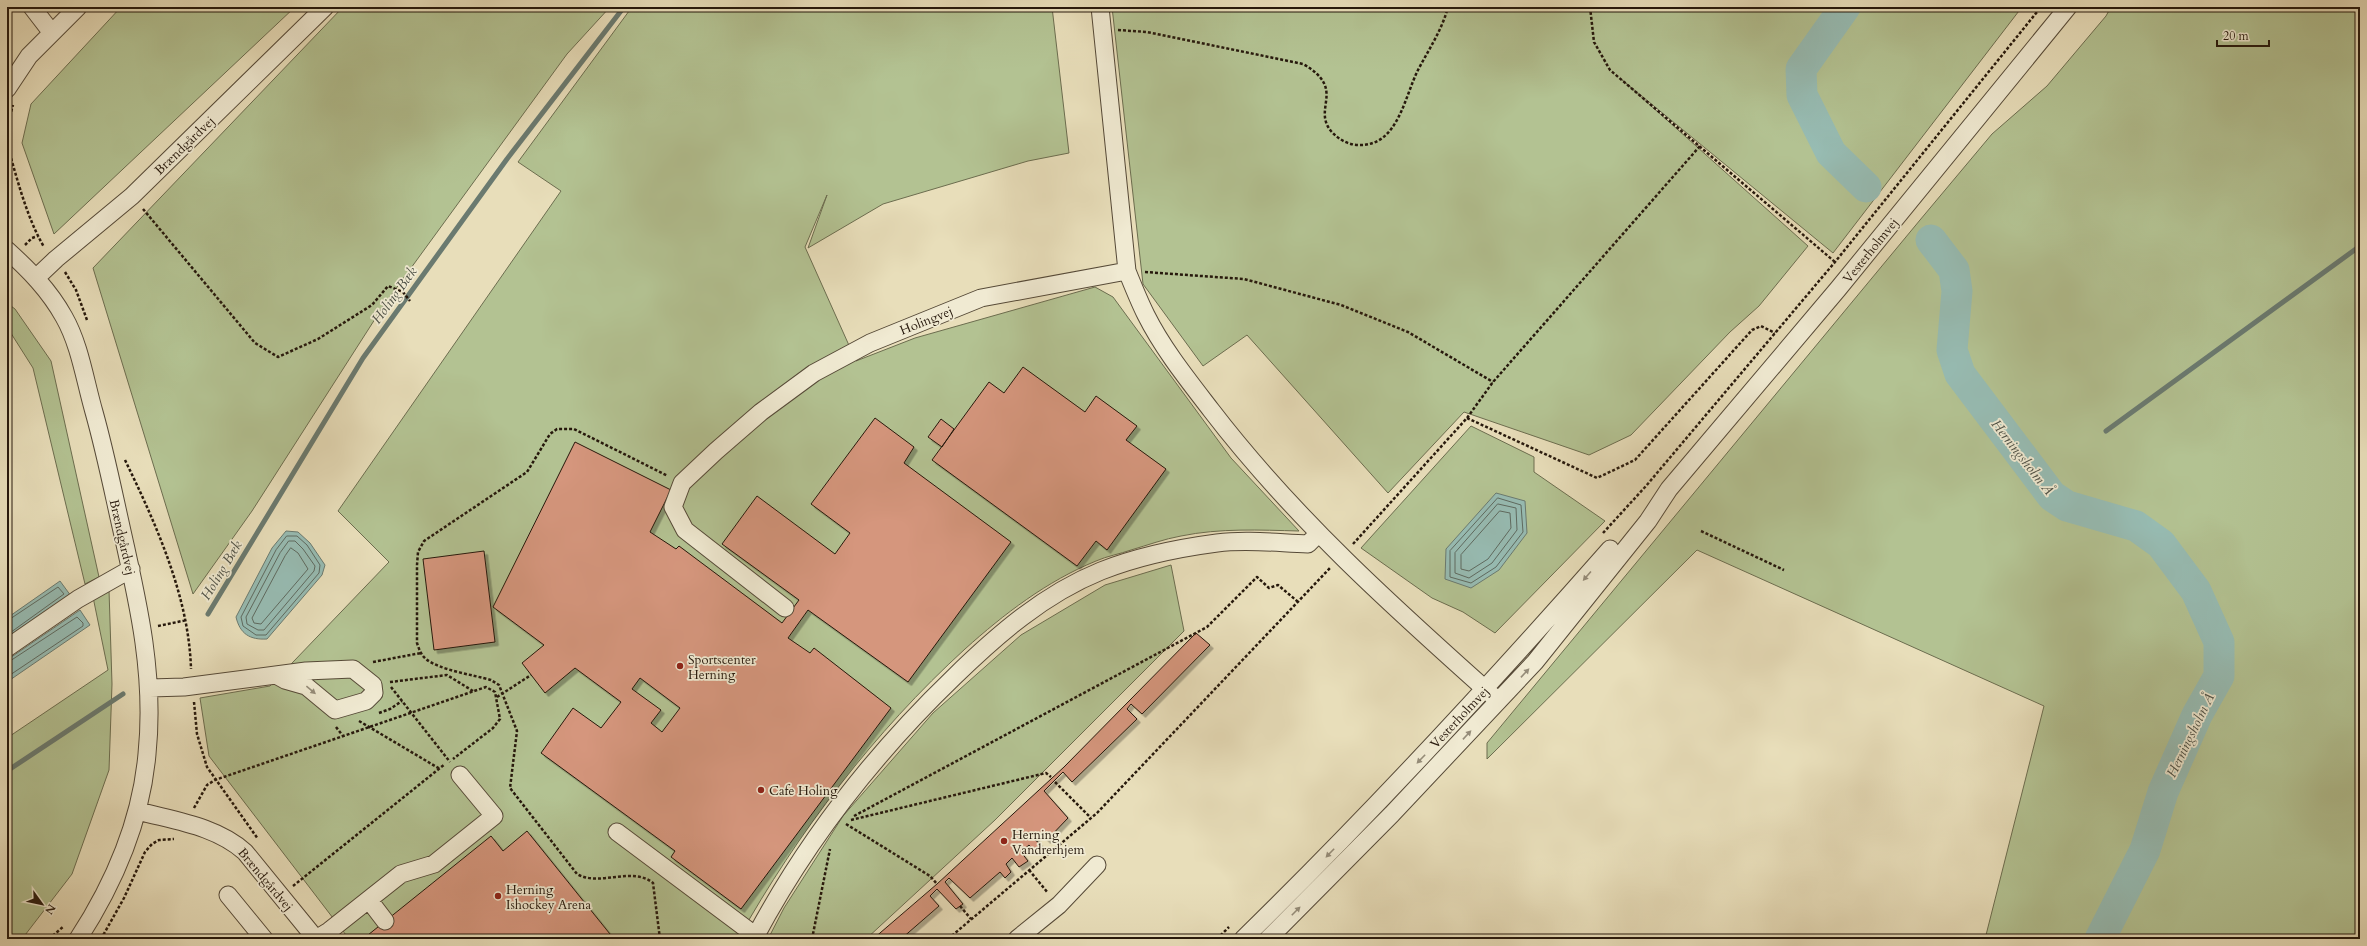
<svg xmlns="http://www.w3.org/2000/svg" width="2367" height="946" viewBox="0 0 2367 946" font-family="Cardo,serif">
<style>
.green{fill:#b3c292;stroke:#6c6d4f}
.water{fill:#97bcb3;stroke:#6a7a70}
.lines{fill:none;stroke-linecap:round;stroke-linejoin:round}
.shore{stroke:#5e6a60;stroke-width:1}
.stream{stroke:#6a7a70;stroke-width:5}
.river{stroke:#97bcb3;stroke-width:31}
.building{fill:#d5967d;stroke:#26180c;fill-rule:evenodd;filter:url(#shadow)}
.minor-casing{stroke:#564a38;stroke-width:19}
.path{stroke:#26180c;stroke-width:2.5;stroke-dasharray:3 2;stroke-linecap:butt}
.minor{stroke:#f0ead2;stroke-width:17}
.oneway{fill:#958c79}
.poi-dot{fill:#8f2418;stroke:#f0ead2;stroke-width:1.5}
.labels{text-anchor:middle;stroke-width:3.5;stroke-linejoin:round;paint-order:stroke}
.street-label{font-size:13px;fill:#26180c;stroke:#f0ead2}
.poi-label{font-size:13px;fill:#26180c;stroke:#f0ead2;text-anchor:start}
.water-label{font-size:14px;font-style:italic;fill:#4e5146;stroke:#f0ead2}
</style>
<defs>
<filter id="shadow"><feDropShadow dx="3.5" dy="3.5" stdDeviation="0" flood-color="#0004"/></filter>
</defs>
<rect width="100%" height="100%" fill="#e8deba"/>
<filter id="stains"><feTurbulence type="fractalNoise" baseFrequency=".005" numOctaves="4"/><feColorMatrix values="0 0 0 0 .2 0 0 0 0 .09 0 0 0 0 .02 0 0 0 .5 -.17"/></filter>
<radialGradient id="worn" r=".72"><stop offset=".6" stop-color="#630" stop-opacity="0"/><stop offset="1" stop-color="#630" stop-opacity=".3"/></radialGradient>
<path class="green" d="M121,7h174l-241,227 -32,-91 9,-39z
M343,7h267l-43,47 -183,251 -132,206 -59,83 -100,-326z
M632,7h420l17,146 -41,8 -145,43 -75,44 19,-53 -22,52 51,114 59,-23 180,-51 18,10 118,161 68,73c-39,-1 -79,-3 -118,5 -17,3 -33,9 -50,14 -11,4 -24,6 -35,11 -49,20 -92,53 -131,88 -91,83 -167,183 -227,290h-389l-140,-183 -9,-58 70,-12 119,-124 -51,-51 223,-320 -43,-29z
M1112,7h910l-189,246 -212,-174 187,167 -49,60 -29,26 -99,103 -42,20 -125,-43 -76,81 -141,-158 -44,31 -60,-82z
M2111,7h249v932h-375l59,-233 -347,-156 -210,209v-16l433,-523 72,-86 55,-48 59,-70z
M7,303l8,6 36,52 48,216 -14,7 -52,-216 -26,-41z
M1471,426l63,31v15l71,49 -110,112 -32,-21 -31,-14 -71,-50z
M1171,565l13,66 -189,189 -129,119h-98l16,-31 59,-92 90,-103 88,-78 84,-50z
M109,590l3,94 -3,86 -37,104 -50,65h-15v-201l101,-68 -15,-73z"/>
<path class="water" d="M1496,493l29,8 2,32 -28,37 -28,18 -26,-9 1,-30z
M286,531l12,1 12,11 15,22 -3,10 -55,64c-17,1 -27,-5 -31,-22l36,-69z
M60,581l11,15 -64,44v-22z
M80,610l10,15 -83,57v-22z"/>
<g class="lines">
<path class="shore" d="M1498,498l23,7 2,27 -27,35 -25,16 -21,-6v-26z
M1498,504l18,4 1,22 -25,33 -23,15 -14,-5v-20z
M1500,511l10,2 1,15 -23,31 -19,12 -8,-2v-14z
M287,536h10l10,9 13,20 -1,8 -53,62h-10l-13,-9 -2,-9 35,-67z
M289,541h6l8,8 12,17 -1,5 -50,59h-6l-11,-6 -1,-7 34,-64z
M291,548l7,5 10,16 -47,55 -7,-1 -2,-5 33,-62z
M7,621l51,-34 6,7 -57,41
M7,663l70,-46 6,6v3l-76,51"/>
<path class="stream" d="M2106,431l254,-185
M208,614l155,-256 144,-199 117,-152
M7,771l116,-77"/>
<path class="river" d="M1845,7l-44,62 1,26 29,58 35,34
M1931,240l23,30 3,21 -5,59 8,24 92,122 15,10 69,20 25,18 35,47 23,51v34l-22,39 -34,77 -18,58 -45,89"/>
</g>
<path class="building" d="M1023,367l62,45 11,-16 41,30 -11,14 40,29 -59,81 -11,-9 -19,25 -145,-106 57,-78 15,11z
M875,418l39,29 -10,16 107,79 -103,140 -100,-72 -20,28 22,15 4,-5 77,60 -150,201 -70,-52 4,-6 -134,-98 32,-45 28,20 20,-26 -46,-34 -30,25 -23,-30 22,-18 -51,-38 82,-165 96,48 -21,42 26,17 3,-3 103,77 17,-23 -77,-56 35,-48 78,58 15,-21 -39,-29zM640,678l40,30 -18,24 -11,-9 10,-13 -29,-21z
M941,419l13,10 -12,18 -14,-10z
M484,551l11,91 -61,8 -11,-91z
M1196,633l14,12 -68,69 -11,-10 -4,5 10,10 -65,63 -9,-10 -19,19 24,27 -21,22 -7,-7 -5,7 7,5 -8,6 -5,-6 -8,7 7,9 -9,6 -7,-9 -6,6 5,8 -6,6 -5,-6 -30,26 -21,-20 -4,4 18,22 -7,5 -19,-20 -7,7 9,10 -38,33h-28l64,-55 127,-117z
M527,831l87,108h-251l128,-103 12,15z"/>
<g class="lines">
<g class="minor-casing">
<path id="minor" d="M32,7l20,26
M7,89l22,-33 49,-49
M7,250c22,20 42,40 57,67 16,28 21,64 30,95 11,39 19,79 28,119 17,75 33,146 25,223 -6,68 -32,128 -69,185
M1127,271c6,15 12,30 19,44 17,34 42,65 65,95 82,107 182,197 283,287
M37,277l19,-18 76,-63 193,-189
M785,608l-100,-78 -12,-23 9,-24 34,-32 45,-39 53,-39 56,-30 111,-45 146,-27 -27,-264
M7,648l71,-49 53,-30
M150,688l34,-1 122,-16 47,-2 20,16 1,8 -8,8 -31,9 -29,-24 -21,-6 -9,-5
M138,811c37,10 78,15 107,41l71,87
M617,832l139,104
M228,895l36,44
M369,900l16,21
M316,939l13,-8 72,-57 33,-10 60,-48 -34,-41
M754,939c52,-98 120,-185 200,-262 43,-42 90,-83 147,-106 35,-14 78,-23 116,-28 30,-4 61,0 91,1l10,-10
M1017,939l42,-34 38,-40
M1243,939c128,-125 249,-256 367,-390
M1268,939l124,-125 143,-152 113,-141 21,-32 169,-200 230,-282"/>
</g>
<path class="path" d="M1590,7l4,35 16,28 225,192
M1118,30l29,2 156,32c44,25 9,44 28,67 7,8 17,14 28,14 39,1 45,-47 59,-75 11,-21 24,-40 30,-63
M7,126l6,-21
M7,144c10,34 19,72 37,103
M143,209l112,134 23,14 40,-18 54,-34 16,-19 15,6 7,9
M25,245l7,-7 6,-2
M65,272l11,18 11,30
M1145,272l99,7 97,26 67,27 85,50
M1467,418l130,60 38,-18 117,-130 9,-4 14,7
M125,460c31,64 64,137 66,209
M1701,531l83,39
M1603,533l43,-47 189,-224 206,-255
M1353,544l114,-126 26,-36 207,-236
M158,626l29,-6
M373,662l48,-9
M390,682l57,-7 26,16
M391,687l59,75
M497,697l34,-22
M194,702l3,32 10,33 51,72
M379,713l11,-4 12,-8
M359,721l81,48
M336,727l7,9
M1055,782l36,36
M194,808l13,-23 8,-5 271,-93 9,5 5,27 -7,9 -40,31
M854,816l353,-189 50,-50 12,11 9,-3 19,16
M851,820l195,-47 5,4
M846,824l84,52 7,8
M1029,870l19,23
M293,886l152,-122
M960,906l11,13
M49,939l15,-13
M101,939l23,-41 21,-46 7,-8 7,-4 15,-1
M660,939l-7,-56c-21,-17 -54,4 -76,-9l-67,-86 7,-57 -18,-46 -8,-5c-17,-5 -52,-10 -65,-21 -5,-4 -7,-10 -9,-16v-78l1,-13 6,-11 103,-69 23,-38 7,-5h17l94,47
M812,939l18,-90
M948,939l149,-126 233,-245
M1217,939l12,-12"/>
<use href="#minor" class="minor"/>
</g>
<defs><path id="oneway-solid" d="M-6-.8H1V-3.2L6.5 0L1 3.2V.8H-6Z"/></defs>
<g class="oneway">
<use href="#oneway-solid" transform="translate(1587 576) rotate(131)"/>
<use href="#oneway-solid" transform="translate(1525 673) rotate(-47)"/>
<use href="#oneway-solid" transform="translate(311 690) rotate(40)"/>
<use href="#oneway-solid" transform="translate(1467 735) rotate(-47)"/>
<use href="#oneway-solid" transform="translate(1421 759) rotate(134)"/>
<use href="#oneway-solid" transform="translate(1330 853) rotate(134)"/>
<use href="#oneway-solid" transform="translate(1296 911) rotate(-45)"/>
</g>
<g class="poi-dot">
<circle cx="680" cy="666" r="4"/>
<circle cx="761" cy="790" r="4"/>
<circle cx="1004" cy="841" r="4"/>
<circle cx="498" cy="896" r="4"/>
</g>
<g class="labels">
<g class="street-label">
<text transform="translate(184 145) rotate(-44)" y="5">Brændgårdvej</text>
<text transform="translate(1870 250) rotate(-51)" y="5">Vesterholmvej</text>
<text transform="translate(926 320) rotate(-22)" y="5">Holingvej</text>
<text transform="translate(123 537) rotate(77)" y="5">Brændgårdvej</text>
<text transform="translate(1459 717) rotate(-47)" y="5">Vesterholmvej</text>
<text transform="translate(266 879) rotate(50)" y="5">Brændgårdvej</text>
</g>
<g class="poi-label">
<text x="688" y="664">Sportscenter<tspan x="688" dy="15">Herning</tspan></text>
<text x="769" y="795">Cafe Holing</text>
<text x="1012" y="839">Herning<tspan x="1012" dy="15">Vandrerhjem</tspan></text>
<text x="506" y="894">Herning<tspan x="506" dy="15">Ishockey Arena</tspan></text>
</g>
<g class="water-label">
<text transform="translate(394 295) rotate(-54)" y="5">Holing Bæk</text>
<text transform="translate(2023 457) rotate(52)" y="5">Herningsholm Å</text>
<text transform="translate(221 570) rotate(-59)" y="5">Holing Bæk</text>
<text transform="translate(2190 735) rotate(-64)" y="5">Herningsholm Å</text>
</g>
</g>
<rect width="2367" height="946" fill="none" stroke="#e8deba" stroke-width="24"/>
<rect x="8" y="8" width="2351" height="930" fill="none" stroke="#26180c" stroke-width="2"/>
<rect x="12" y="12" width="2343" height="922" fill="none" stroke="#26180c"/>
<g transform="translate(42 904) rotate(123)" stroke="#f0ead2" stroke-width="3" paint-order="stroke">
<path d="M0-3L7 15L0 10L-7 15Z" fill="#26180c"/>
<text y="-6" font-size="11" font-weight="bold" text-anchor="middle" fill="#26180c">N</text>
</g>
<path d="M2217 40v6h52v-6" fill="none" stroke="#26180c" stroke-width="2"/>
<text x="2223" y="40" font-size="12" fill="#26180c" stroke="#f0ead2" stroke-width="3" paint-order="stroke">20 m</text>
<rect width="100%" height="100%" filter="url(#stains)"/>
<rect width="100%" height="100%" fill="url(#worn)"/>
</svg>
